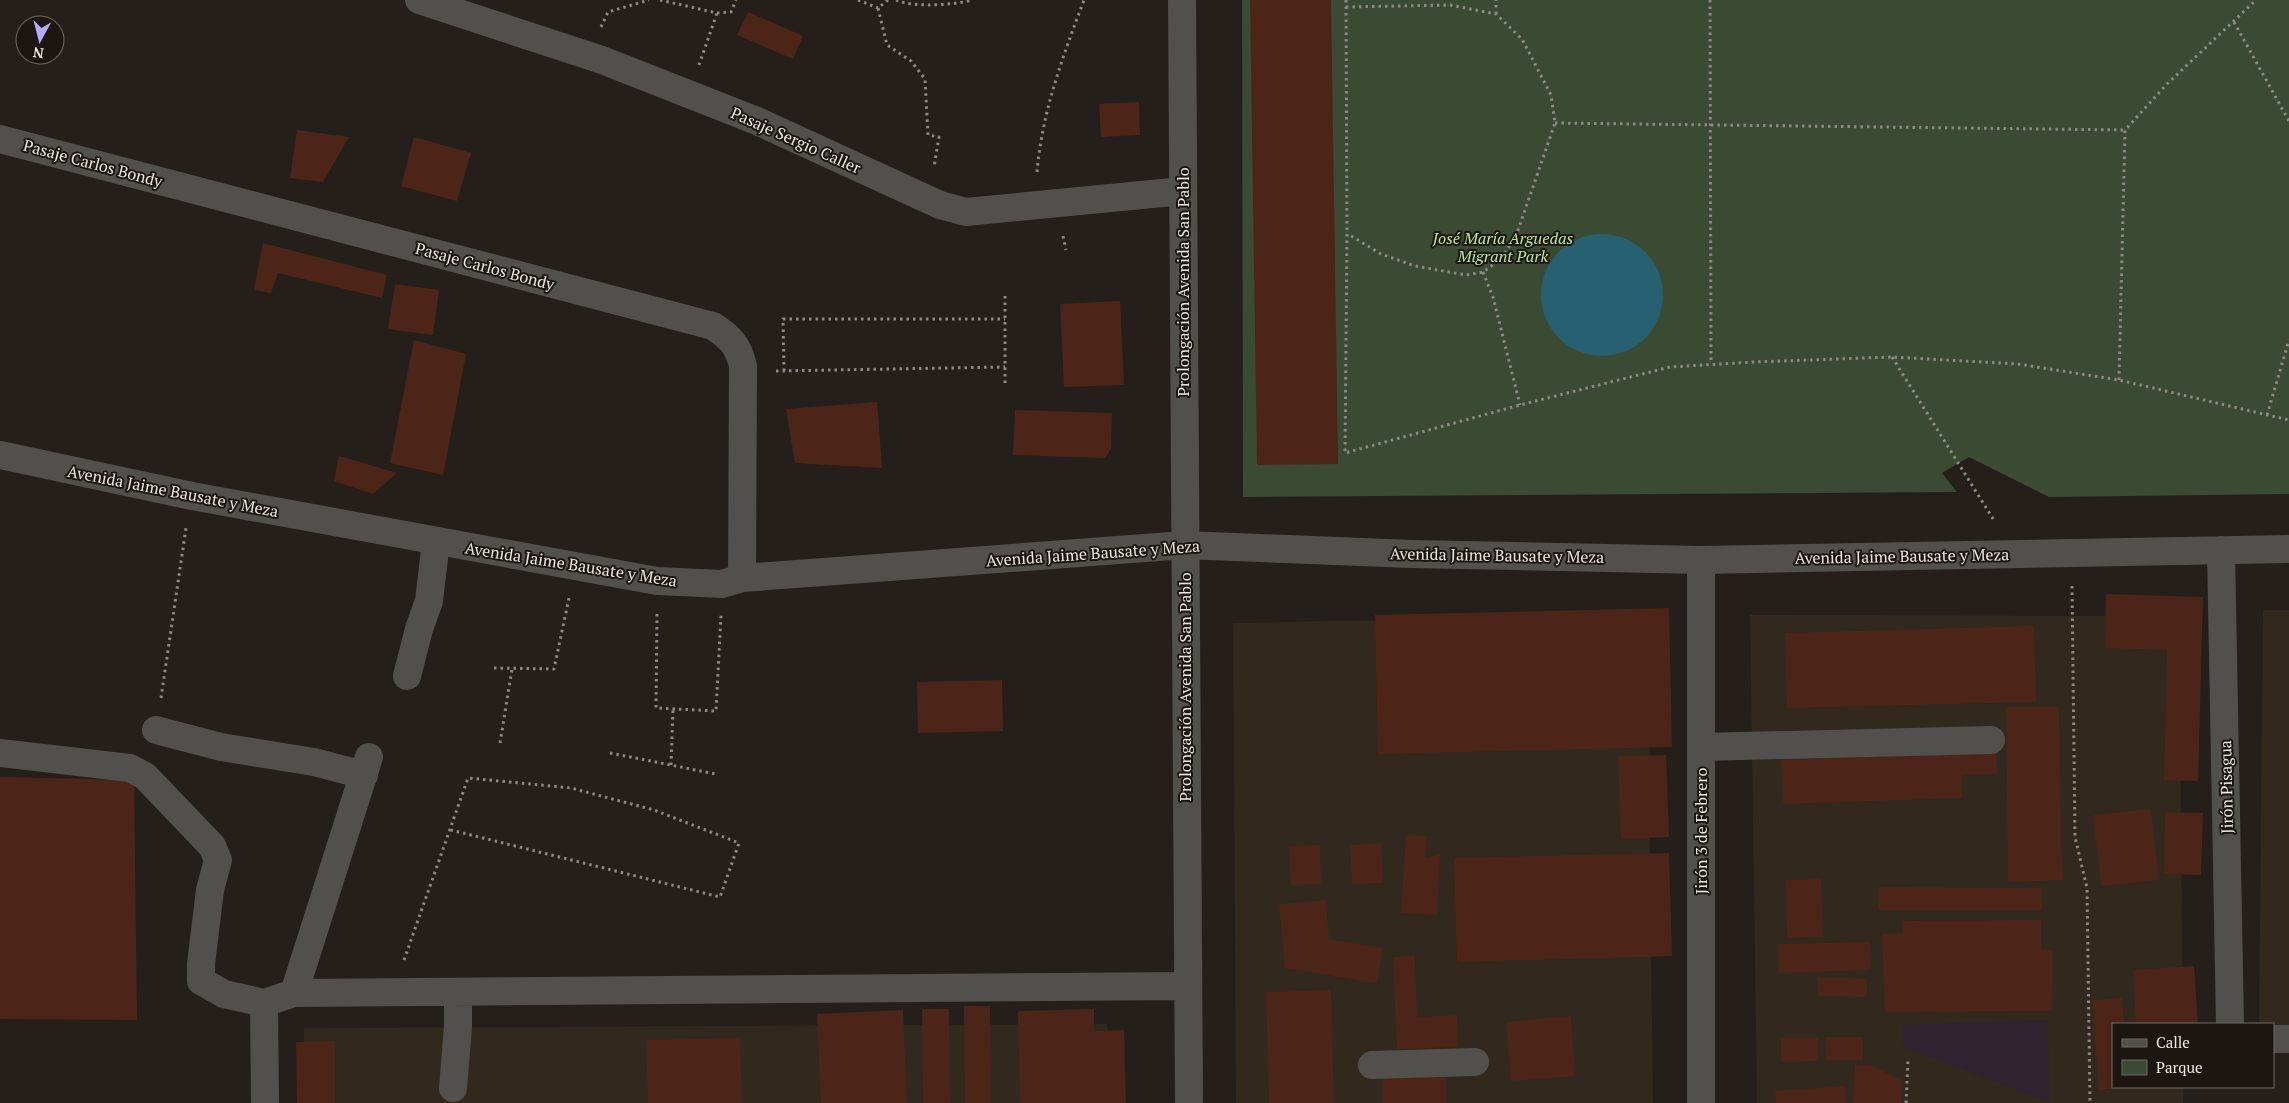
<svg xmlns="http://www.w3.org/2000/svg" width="2289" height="1103" viewBox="0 0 2289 1103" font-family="'PT Serif',serif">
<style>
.built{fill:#31281e}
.industrial{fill:#2f2330}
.green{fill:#3b4a32}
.water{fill:#276070}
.building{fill:#4d2518}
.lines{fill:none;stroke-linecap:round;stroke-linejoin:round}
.path{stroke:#8d8985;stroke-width:3;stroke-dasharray:2.5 4;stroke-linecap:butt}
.minor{stroke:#51504d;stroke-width:28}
.labels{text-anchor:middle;stroke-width:4;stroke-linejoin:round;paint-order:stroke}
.street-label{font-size:16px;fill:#ebe8e4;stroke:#1b1611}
.park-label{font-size:16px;font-style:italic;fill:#bde3a4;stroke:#1b1611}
</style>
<rect width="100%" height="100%" fill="#241f1a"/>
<path class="built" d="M2263,610h26v417l-30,-3z
M1647,615l6,488h-417l-3,-480z
M1750,615l429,1 4,408h-70v63h70v16h-426z
M1107,1024v79h-805l2,-75z"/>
<path class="industrial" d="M2047,1020l3,82 -146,-55 -1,-22z"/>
<path class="green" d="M1242,0h1047v494l-240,3 -80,-40 -27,16 15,19 -714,5z"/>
<path class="water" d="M1541 295a61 61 0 1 1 122 0a61 61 0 1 1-122 0Z"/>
<path class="building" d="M1250,0h81l7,464 -81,1z
M748,12l55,24 -10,23 -56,-24z
M1139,102l1,33 -39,2 -2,-33z
M297,130l52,7 -26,45 -33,-4z
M414,137l57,16 -14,48 -56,-15z
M263,243l124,32 -5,23 -104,-25 -7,20 -17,-3z
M395,284l44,6 -6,45 -45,-6z
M1120,301l4,84 -60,2 -4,-83z
M414,340l52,14 -23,121 -53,-12z
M877,402l5,66 -87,-5 -9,-54z
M1015,410l97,3 -1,36 -6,9 -92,-3z
M339,456l58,17 -24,21 -39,-13z
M2106,594l97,3 -5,184 -34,-1 3,-130 -62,-2z
M1669,608l3,139 -294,7 -3,-139z
M2034,626l2,76 -249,6 -2,-75z
M1002,680l1,51 -85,2 -1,-51z
M2006,707h53l2,143 3,30 -56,2z
M1996,752l1,22 -35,1v23l-179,6 -2,-44z
M1666,755l3,82 -48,2 -3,-83z
M0,777l134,3 3,240 -137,-1z
M2151,809l8,71 -58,6 -8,-71z
M2165,812l38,1 -2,62 -37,-1z
M1406,835l21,1 -2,23 15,-5 -3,61 -36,-2z
M1381,843l2,40 -31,1 -2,-39z
M1320,845l1,39 -30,1 -2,-39z
M1669,853l3,103 -215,6 -3,-104z
M1821,879l2,58 -36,1 -1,-58z
M1878,887l164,1v22h-164z
M1326,900l3,39 54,9 -6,35 -92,-15 -6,-64z
M2041,920v29l12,2 -1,60 -167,1 -3,-78 21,-1v-12z
M1870,942l1,28 -92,3 -1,-29z
M1415,956l2,61 40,-2 1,32 -61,2 -4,-92z
M2194,966l4,58h-62l-3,-54z
M1818,977l49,2v18l-49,-1z
M1331,990l3,113h-65l-3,-111z
M2122,998l2,26h-11v63l5,1 -19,2 -7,-90z
M964,1006h26l1,97h-26z
M922,1009h27l1,94h-27z
M1094,1009v22l30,-1 2,73h-106l-2,-92z
M903,1010l4,93h-86l-4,-89z
M1571,1016l4,60 -64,5 -5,-59z
M1825,1037h38v23h-37z
M740,1038l2,65h-94l-2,-63z
M1781,1038h37v23l-37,1z
M335,1041v62h-38l-1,-61z
M1855,1065l18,1 29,15 -1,22h-48z
M1382,1073l64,1v29h-64z
M1845,1086l1,17h-70l-1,-12z"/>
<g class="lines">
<path class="path" d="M660,0l57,13 14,-1 5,-12
M858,0l20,8
M888,0l-10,8 9,37 24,16 14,18 3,56 11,2 -5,30
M896,0c17,8 58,5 77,0
M1346,0l1,234 -2,219 175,-48 150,-38 84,-5 138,-5 126,7 101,16 170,40
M1710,0l1,364
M1346,7l104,-2 46,9 26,25 29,56 4,28 -39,113 -15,23 -18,13 -17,3 -51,-9 -34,-12 -33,-20
M1496,14v-14
M2234,22l55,99
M601,27l7,-15 41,-12
M699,65l18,-52
M1555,123l570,7
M1037,172c5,-60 26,-116 47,-172
M1063,236l3,14
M1483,272l10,25 27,108
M1892,357l103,165
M776,371l229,-4
M784,371l-1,-52h222
M2119,380l6,-250 43,-47 88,-83
M1005,383v-89
M2267,415l22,-75
M2072,586l3,251 12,51 3,215
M657,614l-1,94 60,3 5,-96
M494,668l60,1 15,-71
M161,698l25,-170
M500,743l12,-74
M610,753l106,21
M671,765l2,-56
M404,960l64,-182 103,10 83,22 85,33 -19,54 -269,-67
M1906,1103l2,-42"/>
<path class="minor" d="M419,0l183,60 155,61 183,84 26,7 217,-21
M1182,0l7,1103
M0,139l713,187c18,12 25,19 30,40l-1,212
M0,455l192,41 465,85 65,3 20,-6 443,-33 227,9 289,6 588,-11
M2221,550l9,474
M407,676l12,-47 10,-28 7,-60
M156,730l65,17 93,15 50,13
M1701,747l290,-7
M0,753l130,15 15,8 67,70 6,14 -8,30 -9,74v17l23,13 40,9 30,-10 893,-7
M294,993l75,-236
M264,1003l1,100
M2273,1039h16
M1372,1065l103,-3
M453,1088l5,-61v-35
M1701,1103v-543"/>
</g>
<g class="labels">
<g class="street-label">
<text transform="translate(796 140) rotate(24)" y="6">Pasaje Sergio Caller</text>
<text transform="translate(93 163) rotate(15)" y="6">Pasaje Carlos Bondy</text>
<text transform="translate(485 266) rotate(15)" y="6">Pasaje Carlos Bondy</text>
<text transform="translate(1183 282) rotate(-90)" y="6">Prolongación Avenida San Pablo</text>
<text transform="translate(173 491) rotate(11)" y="6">Avenida Jaime Bausate y Meza</text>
<text transform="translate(1093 553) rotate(-4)" y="6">Avenida Jaime Bausate y Meza</text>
<text transform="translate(1497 555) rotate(1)" y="6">Avenida Jaime Bausate y Meza</text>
<text transform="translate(1902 556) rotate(-1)" y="6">Avenida Jaime Bausate y Meza</text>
<text transform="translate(571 564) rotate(9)" y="6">Avenida Jaime Bausate y Meza</text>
<text transform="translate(1185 687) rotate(-90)" y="6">Prolongación Avenida San Pablo</text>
<text transform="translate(2226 787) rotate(-91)" y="6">Jirón Pisagua</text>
<text transform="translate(1701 831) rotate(-90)" y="6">Jirón 3 de Febrero</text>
</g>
<g class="park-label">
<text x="1503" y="244">José María Arguedas<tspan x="1503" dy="18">Migrant Park</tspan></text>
</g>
</g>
<rect x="2112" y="1023" width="162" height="65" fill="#1b1611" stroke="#6e6a65"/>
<rect x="2122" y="1039" width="25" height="8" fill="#51504d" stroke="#6e6a65"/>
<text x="2156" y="1048" font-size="15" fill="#ebe8e4">Calle</text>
<rect x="2122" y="1060" width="25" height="15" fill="#3b4a32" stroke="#6e6a65"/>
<text x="2156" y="1073" font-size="15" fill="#ebe8e4">Parque</text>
<g transform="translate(40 40) rotate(187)"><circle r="24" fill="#1b1611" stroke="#6e6a65"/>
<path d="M0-4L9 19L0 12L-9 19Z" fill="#b5acf8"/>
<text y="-8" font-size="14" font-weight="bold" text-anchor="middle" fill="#ebe8e4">N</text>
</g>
</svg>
